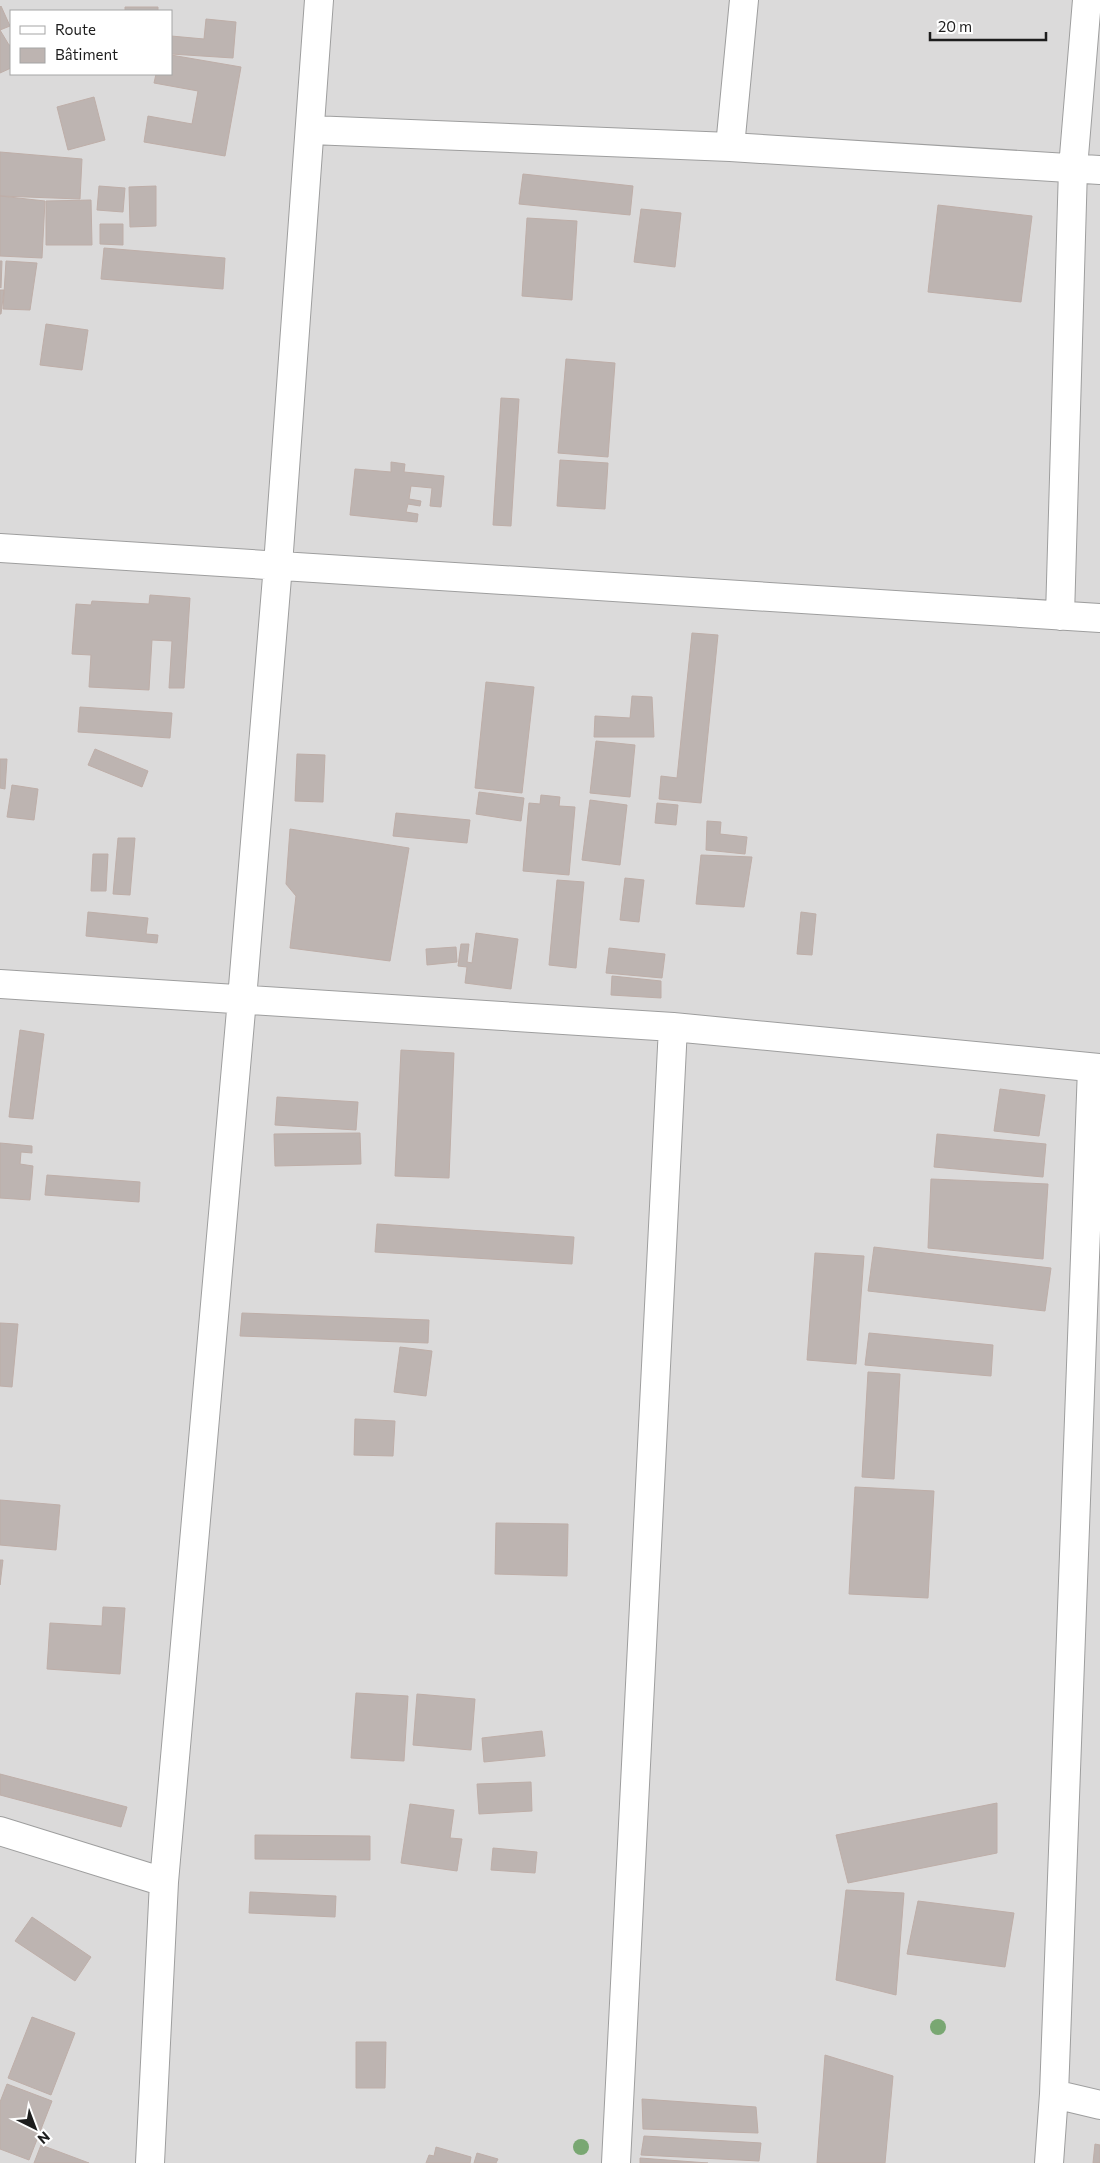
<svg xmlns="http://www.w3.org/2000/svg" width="1100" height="2163" viewBox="0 0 1100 2163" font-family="Commissioner,sans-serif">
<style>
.residential{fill:#dbdada;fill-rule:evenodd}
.building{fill:#bdb4b1;stroke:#beaea8}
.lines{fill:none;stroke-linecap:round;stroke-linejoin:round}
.minor-casing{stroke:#9e9e9e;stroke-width:30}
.minor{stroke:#fff;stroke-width:28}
.tree{fill:#79a772}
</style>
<rect width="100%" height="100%" fill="#ede9e4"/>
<path class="residential" d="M0,0h1100v2163h-1100zM11,11h160v63h-160z"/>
<path class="building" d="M1,6l9,20 -10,4v-23z
M125,7h33v4h-33z
M206,19l30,3 -3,36 -62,-4v-18l33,3z
M0,30l9,15h2v23l-11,5z
M171,55l70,12 -16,89 -81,-14 4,-26 44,8 6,-33 -44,-8 2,-9h15z
M94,97l11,43 -37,10 -11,-43z
M0,152l82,7 -2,40 -80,-3z
M523,174l110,12 -3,29 -111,-11z
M99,186l26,2 -2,24 -26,-2z
M156,186v40l-26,1 -1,-40z
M0,196l45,5 -3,57 -42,-2z
M91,200l1,45h-46v-44z
M938,205l94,11 -11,86 -93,-10z
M641,209l40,4 -6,54 -41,-5z
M527,218l50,3 -5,79 -50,-4z
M100,224h23v21l-23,-1z
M104,248l121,10 -2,31 -122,-10z
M0,261h2l-1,27 -1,-1z
M6,261l31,2 -7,47 -27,-1z
M0,290h4l-3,24h-1z
M46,324l42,6 -6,40 -42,-5z
M566,359l49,4 -7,94 -50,-4z
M501,398l18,1 -8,127 -18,-1z
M560,460l48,3 -3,46 -48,-3z
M391,462l14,2 -1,8 40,4 -3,31 -11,-1 2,-18 -21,-2 -2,13 12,2 -1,5 -12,-2 -2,8 12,2 -1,8 -67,-7 5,-46 36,3z
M150,595l40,3 -6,90h-15l3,-47 -20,-1 -3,50 -60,-3 2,-32 -19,-1 4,-50 15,1 1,-4 57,3z
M692,633l26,2 -17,168 -42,-4 2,-23 16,2z
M486,682l48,5 -12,106 -47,-5z
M632,696l20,1 2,40h-60l1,-21 35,2z
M80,707l92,6 -2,25 -92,-6z
M596,741l39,4 -5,52 -40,-4z
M95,749l53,22 -6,16 -54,-22z
M297,754l28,1 -2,47 -28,-1z
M0,759h7l-2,30 -5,-1z
M12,785l26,4 -4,31 -27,-3z
M479,792l45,6 -3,23 -45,-7z
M541,795l19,2 -1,9 16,1 -6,68 -46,-4 6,-68 11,1z
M590,800l37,5 -7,60 -38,-5z
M657,803l21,2 -2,20 -21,-2z
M396,813l74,7 -3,23 -74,-7z
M707,821l14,1 -1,12 27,3 -2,17 -39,-4z
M290,829l119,19 -19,113 -100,-13 6,-52 -10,-12z
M118,838h17l-5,57 -17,-1z
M93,854h15l-2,37h-15z
M701,855l51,2 -8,50 -48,-3z
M625,878l19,2 -5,42 -19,-2z
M557,880l27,2 -8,86 -27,-3z
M88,912l60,6 -2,16 12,1 -1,8 -71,-7z
M801,912l15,2 -4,41 -15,-1z
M476,933l42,6 -7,50 -46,-6 2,-16 -9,-1 3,-22h8l-2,18 5,1z
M456,947l1,15 -30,3 -1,-16z
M609,948l56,6 -3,24 -56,-5z
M612,976l49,5v17l-50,-3z
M20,1030l24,4 -11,85 -24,-2z
M401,1050l53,3 -5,125 -54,-2z
M1000,1089l45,6 -6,41 -45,-5z
M277,1097l81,5 -2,28 -81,-5z
M360,1133l1,31 -86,2 -1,-32z
M937,1134l109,10 -3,33 -109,-10z
M0,1143l32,3v7l-11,-1 -1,12 13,2 -3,34 -30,-2z
M47,1175l93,7 -1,20 -94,-7z
M931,1179l117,5 -5,75 -115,-11z
M377,1224l197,13 -2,27 -197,-12z
M874,1247l177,21 -6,43 -177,-20z
M815,1253l49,3 -8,108 -49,-4z
M242,1313l187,7 -1,23 -188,-7z
M0,1323l18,1 -6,63 -12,-1z
M869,1333l124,12 -2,31 -126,-11z
M400,1347l32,4 -6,45 -32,-4z
M868,1372l32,2 -6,105 -32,-2z
M355,1419l40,2 -2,35 -39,-1z
M855,1487l79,4 -6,107 -79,-4z
M0,1500l60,5 -4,45 -56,-5z
M496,1523l72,1 -1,52 -72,-2z
M0,1560h3l-3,25z
M103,1607l22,1 -5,66 -73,-5 3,-46 52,3z
M356,1693l52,3 -4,65 -53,-3z
M417,1694l58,5 -4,51 -58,-5z
M542,1731l3,25 -61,6 -2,-24z
M0,1774l127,33 -6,20 -121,-32z
M531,1782l1,29 -53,3 -2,-30z
M997,1803v50l-149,30 -12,-48z
M410,1804l44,6 -4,28 12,1 -5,32 -56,-8z
M255,1835l115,1v24l-115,-1z
M493,1848l44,4 -2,21 -44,-3z
M846,1890l58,3 -8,102 -60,-15z
M250,1892l86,4 -1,21 -86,-4z
M918,1901l96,12 -9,54 -98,-13z
M32,1917l59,40 -16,24 -60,-40z
M32,2017l43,16 -24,62 -43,-17z
M356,2042h30l-1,46h-29z
M825,2055l68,21 -8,87h-68z
M7,2084l45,17 -23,59 -29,-11v-47z
M642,2099l114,8 2,26 -115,-4z
M644,2136l117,7 -2,18 -118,-6z
M1095,2144l5,1v18h-7z
M41,2145l48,18h-55z
M436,2147l35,10 -1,6h-44l3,-8 5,1z
M477,2153l21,6 -2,4h-22z
M640,2158l68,5h-68z"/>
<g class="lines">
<g class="minor-casing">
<path id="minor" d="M311,130l419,17 370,23
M730,147l14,-147
M0,548l1100,70
M1060,616l13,-448 14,-168
M0,984l673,43 427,41
M0,1831l164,51
M1054,2094l46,11
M150,2163l14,-281 78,-883 36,-434 41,-565
M616,2163l57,-1136
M1049,2163l5,-69 38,-1026"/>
</g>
<use href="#minor" class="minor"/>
</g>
<g class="tree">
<circle cx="938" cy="2027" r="8"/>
<circle cx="581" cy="2147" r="8"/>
</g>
<rect x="10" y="10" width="162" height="65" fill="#ffffff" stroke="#a5a5a5"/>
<rect x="20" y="26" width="25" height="8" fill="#ffffff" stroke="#a5a5a5"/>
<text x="55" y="35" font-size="15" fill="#1d1d1d">Route</text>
<rect x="20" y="48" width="25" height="15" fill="#bdb4b1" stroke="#a5a5a5"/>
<text x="55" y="60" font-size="15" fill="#1d1d1d">Bâtiment</text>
<g transform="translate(35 2128) rotate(138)" stroke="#ffffff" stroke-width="4" paint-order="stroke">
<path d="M0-4L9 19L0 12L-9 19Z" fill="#1d1d1d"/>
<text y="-8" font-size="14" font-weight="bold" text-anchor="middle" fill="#1d1d1d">N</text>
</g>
<path d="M930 32v8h116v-8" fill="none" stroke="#1d1d1d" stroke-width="2.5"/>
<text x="938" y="32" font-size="15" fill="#1d1d1d" stroke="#ffffff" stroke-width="4" paint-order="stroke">20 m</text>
</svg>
